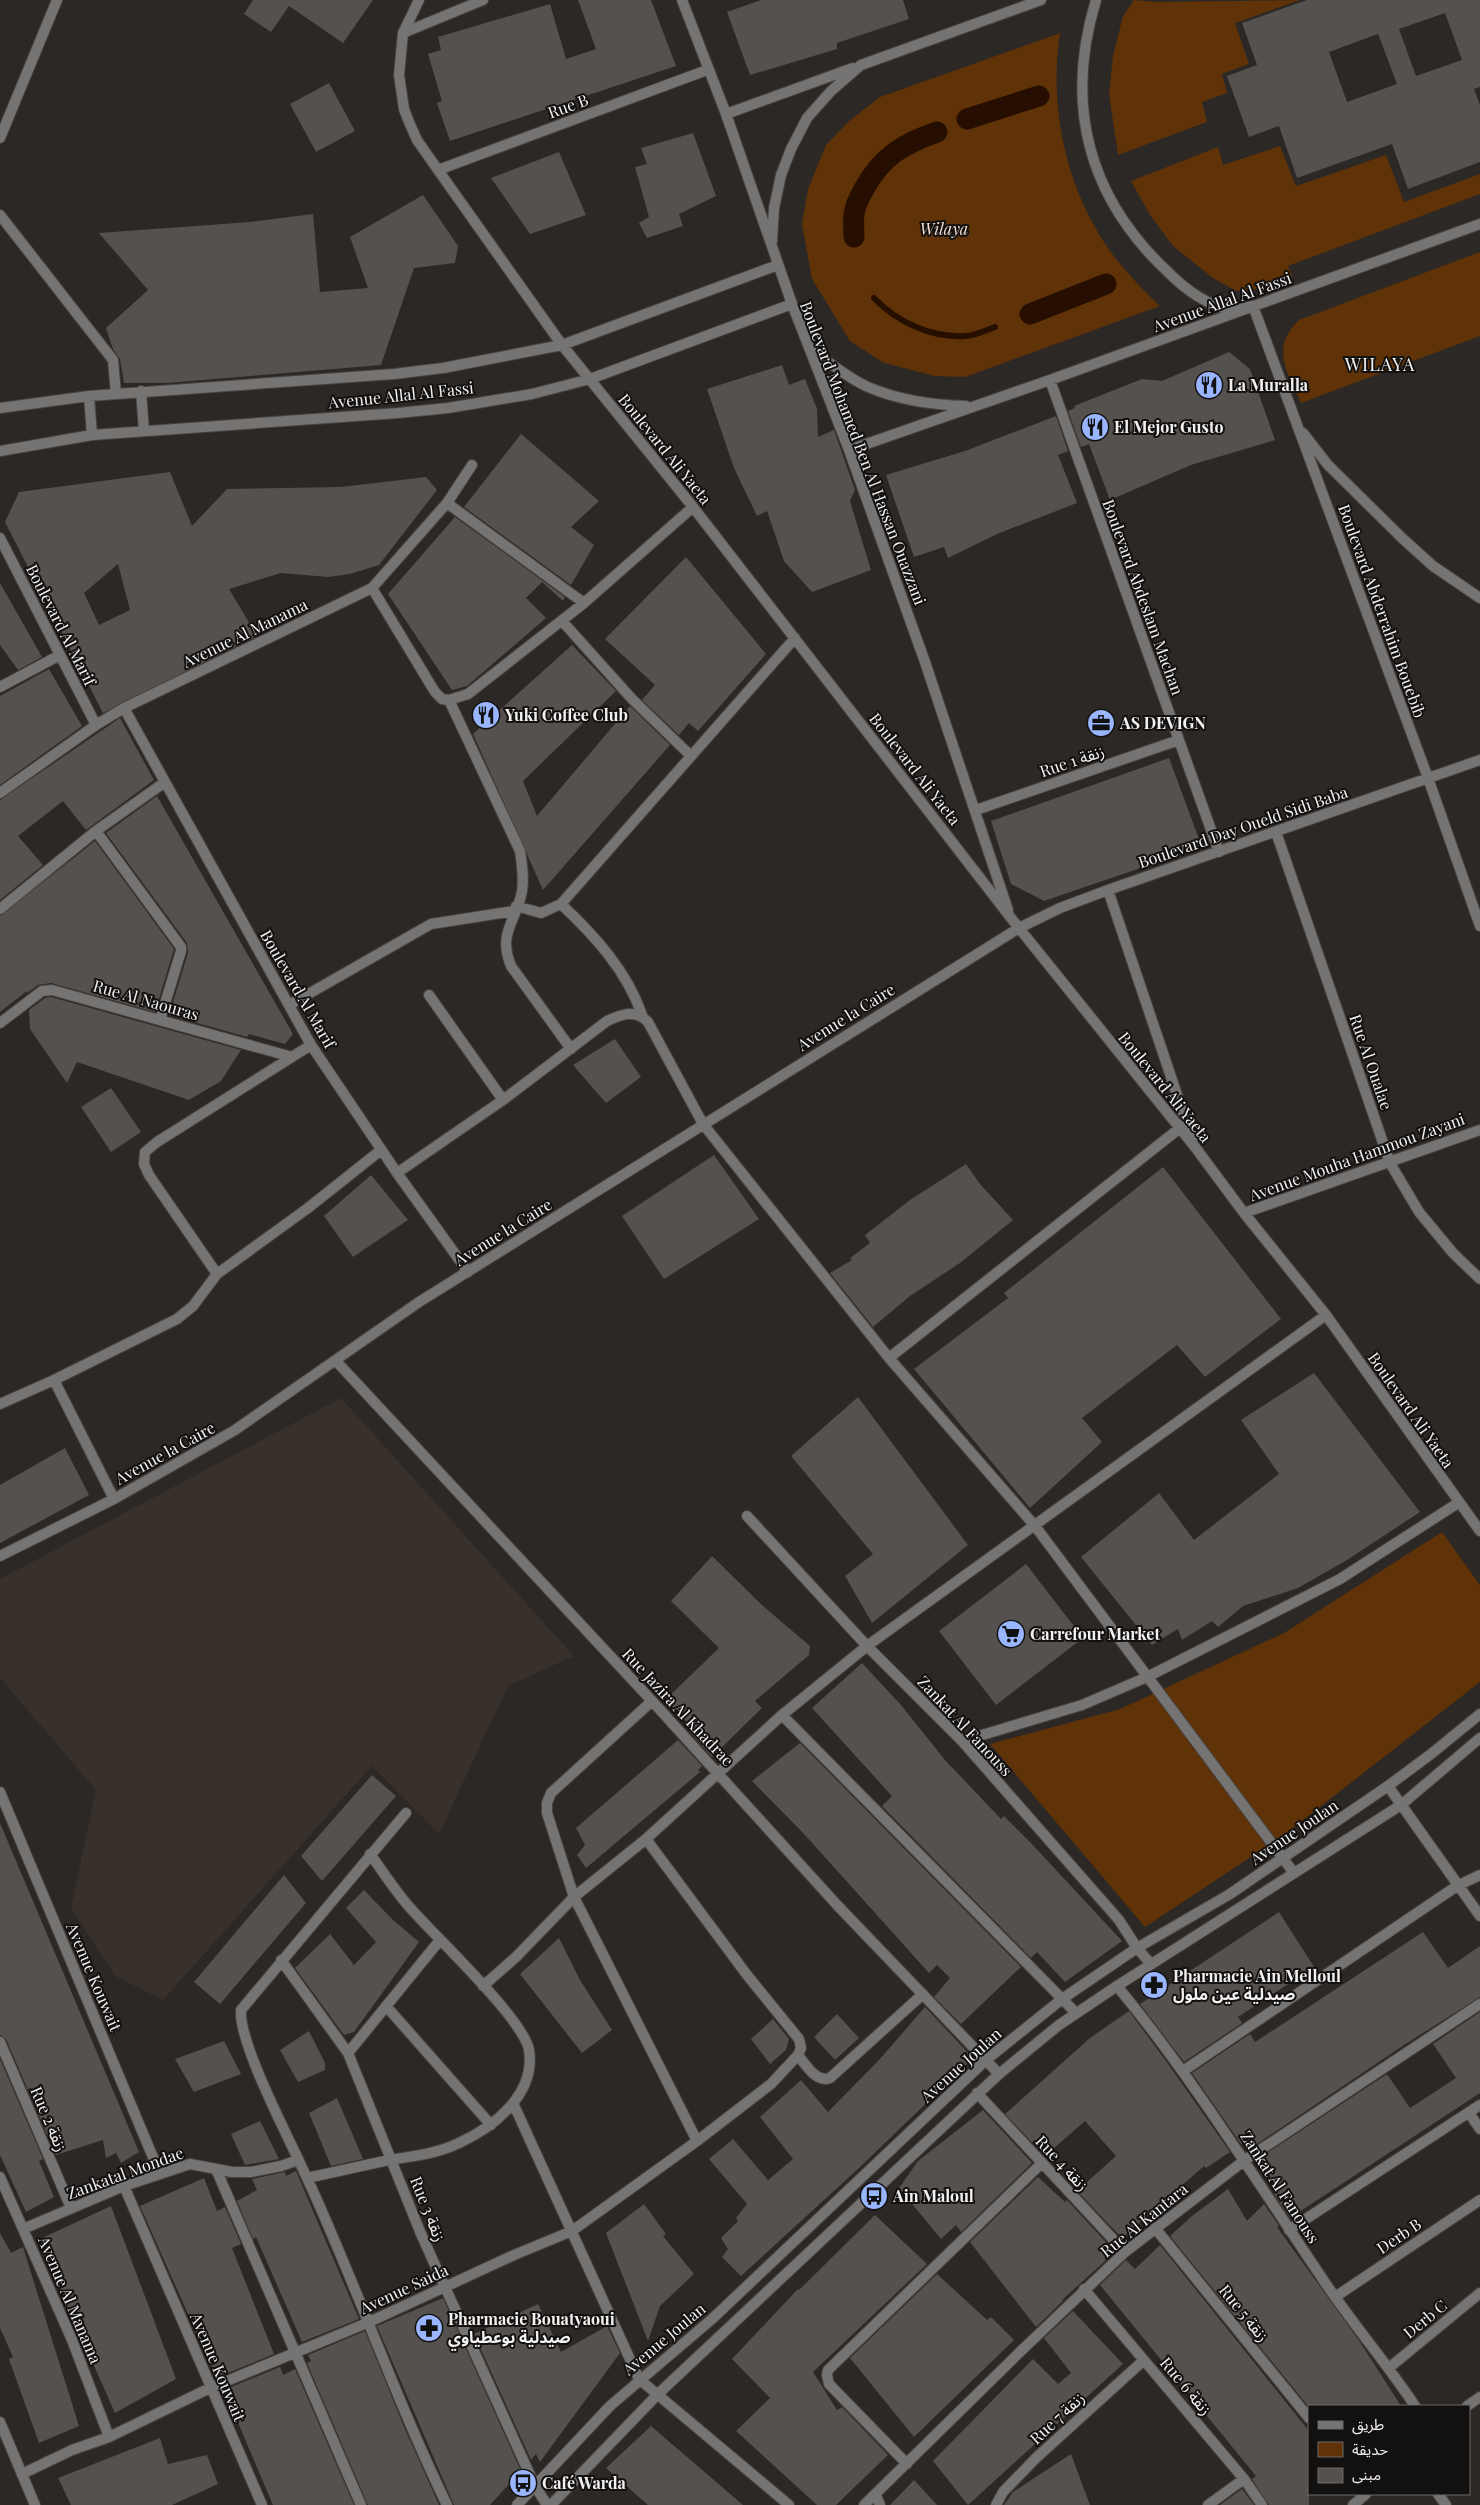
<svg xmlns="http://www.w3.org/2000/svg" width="1480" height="2505" viewBox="0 0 1480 2505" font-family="'Playfair Display','Noto Sans Arabic',serif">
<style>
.built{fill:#38302a}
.green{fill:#5f3207}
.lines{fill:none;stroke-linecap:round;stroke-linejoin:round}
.stream{stroke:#260f00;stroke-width:6}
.canal{stroke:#260f00;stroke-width:21}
.building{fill:#54514f;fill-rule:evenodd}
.minor-casing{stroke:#474442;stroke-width:12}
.tertiary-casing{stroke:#474442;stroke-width:12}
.minor{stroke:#757473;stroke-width:10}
.tertiary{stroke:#757473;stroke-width:10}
.labels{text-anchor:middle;stroke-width:4;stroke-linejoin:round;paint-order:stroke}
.street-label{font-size:16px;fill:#f3f1ef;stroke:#131110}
.park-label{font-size:16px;font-style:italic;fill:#f3decf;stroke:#131110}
.poi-label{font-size:16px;font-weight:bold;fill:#f3f1ef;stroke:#131110;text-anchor:start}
.neighbourhood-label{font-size:18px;letter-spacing:1px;fill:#f3f1ef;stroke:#131110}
</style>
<rect width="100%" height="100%" fill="#2b2826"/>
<path class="built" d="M341,1398l233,258 -66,30 -69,148 -67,-68 -209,234 -48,-24 -44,-68 25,-118 -96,-112v-99z"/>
<path class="green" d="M1134,0l22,2 144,-2 -65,23 14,41 -27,10 5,19 -25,9 5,20 -89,33 -9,-61 4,-38 10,-40z
M1060,33c-10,65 2,136 35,194 16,30 41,56 65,79l-195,71 -30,-1 -51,-13 -34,-22 -38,-62 -10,-55 6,-35 18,-44 23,-24 31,-24z
M1280,146l16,40 90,-31 18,47 76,-28v20l-192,72 4,10 -40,14 -16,1 -23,-13 -40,-32 -23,-31 -19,-34 87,-34 5,18z
M1480,252v84l-179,67c-14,-32 -31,-55 -2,-83z
M1442,1532l38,53v97l-196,153 -139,92 -155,-183 130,-35 164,-76z"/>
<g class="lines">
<path class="stream" d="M874,298c23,24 57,40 91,38 10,0 21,-6 30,-9"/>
<path class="canal" d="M967,119l72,-23
M854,237c0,-7 -1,-16 0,-23 1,-8 6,-18 10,-25 18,-33 39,-45 73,-57
M1030,314l76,-30"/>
</g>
<path class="building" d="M253,0h120l-30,43 -54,-37 -18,26 -27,-18z
M578,0h73l25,66 -226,75 -13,-38 5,-2 -14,-47 13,-4 -3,-13 112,-33 16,55 30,-10z
M761,0h142l6,19 -72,24v6l-87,26 -23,-63z
M1307,0h173v87l-6,2 6,16v57l-72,27 -16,-45 -95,34 -18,-52 -30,11 -22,-61 30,-11 -15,-42zM1445,13l17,47 -46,16 -17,-47zM1378,34l19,50 -50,18 -18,-50z
M329,83l26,48 -39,21 -26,-48z
M693,133l23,63 -37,18 4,12 -36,12 -8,-15 10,-6 -14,-50 12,-3 -6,-16z
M559,152l27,63 -56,19 -39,-56z
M423,195l35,51 -3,17 -41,5 -33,97 -214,18h-43l-4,-24 -7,-10 -7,-21 42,-38 -49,-57 151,-11 63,-8 7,78 48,-4 -18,-51z
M1229,352l21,17 25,71 -84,25 -81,35 -21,-56 -8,3 -13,-36 7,-3 -1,-2 68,-27 20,2z
M782,365l7,20 16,-6 12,30 1,28 16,-7 21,60 -5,11 21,69 -59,22 -28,-31 -17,-50 -10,5 -23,-48 -27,-79z
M1056,416l12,35 -10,4 19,48 -80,31 -49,24 -4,-11 -30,10 -28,-82 79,-24z
M521,434l78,67 -28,26 23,18 -23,40 -107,-78z
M170,472l22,54 35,-37 114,-2 85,-10 11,13 -58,75 -29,9 -22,3 -47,-4 -52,16 28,47 -154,77 -98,-191 14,-30zM118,564l12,46 -31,15 -15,-32z
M455,517l110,80 -2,4 -21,-19 -16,16 20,20 -79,68 -15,4 -64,-96z
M686,557l80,97 -68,77 -9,-8 -10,12 -37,-35 13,-15 -50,-46z
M0,583l42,74 -24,13 -18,-25z
M572,645l44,46 -93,90 14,35 93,-110 40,39 -127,145 -70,-156z
M49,669l33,57 -82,59v-89z
M120,718l34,62 -68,50 -23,-29 -45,35 25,29 -43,35v-100z
M1169,758l33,89 -158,54 -33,-17 -20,-63z
M157,796l136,238 -8,10 -36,-10 -2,3 -78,-22 19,-62 -1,-10 -81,-110z
M95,841l79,108 -19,63 -104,-29 -13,2 -11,8v-2l-27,21v-96z
M51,997l190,53 -20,31 -32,19 -112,-38 -10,21 -37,-54 -1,-19 16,-12z
M615,1039l26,38 -35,26 -33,-38z
M111,1088l30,44 -30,20 -30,-45z
M714,1155l45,64 -95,60 -42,-63z
M966,1164l14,20 33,36 -53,43 -50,33 -37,31 -43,-54 22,-13 -2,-2 20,-15 -5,-8 45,-35z
M1163,1167l118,152 -76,58 -28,-32 -95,73 20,24 -72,66 -116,-139 94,-71 -4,-5z
M371,1175l37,45 -55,37 -29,-41z
M1314,1373l106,139 -73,48 -49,28 -55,18 -25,21 -6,-6 -30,19 -4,-11 -26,16 -71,-88 78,-64 35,47 85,-66 -38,-54z
M858,1397l110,148 -96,78 -27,-47 28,-22 -82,-98z
M65,1448l24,47 -89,48v-58z
M712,1556l51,50 47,40 -1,9 -54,46 7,7 -50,49 -23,-26 4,-3 -28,-28 54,-52 -48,-47z
M1026,1564l57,74 -87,67 -57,-74z
M862,1663l39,42 44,55 56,59 3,-3 27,27 91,98 -57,41 -28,-30 -6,6 -149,-152 10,-10 -80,-88z
M678,1740l24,26 -4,4 2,2 -114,96 -9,-13 8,-10 -9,-17z
M800,1743l221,224 -60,57 -27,-27 16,-19 -13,-13 -8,8 -124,-138 -53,-54z
M372,1775l24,21 -74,85 -21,-25z
M0,1823l139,329 -18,11 -5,-10 -10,5 -3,-18 -47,15 -50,-116 -6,-4z
M284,1875l22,28 -86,101 -26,-22z
M364,1890l28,29 27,23 -65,90 -10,3 -49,-67 35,-34 24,31 22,-23 -30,-34z
M1279,1912l35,55 -76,50 4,6 -58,39 -44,-58z
M1423,1932l25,36 32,-22v51l-76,48 -153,103 -5,-8 -5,4 -49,-71 58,-39 5,8z
M559,1938l21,42 32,50 -30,23 -62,-79z
M925,2007l48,51 -114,110 -118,108 -19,-19 6,-8 -7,-11 17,-17 -2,-3 11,-14 -38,-45 24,-20 35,41 25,-21 -33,-42 41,-37 27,32 51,-52z
M1129,2011l37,50 64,91 -24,16 -2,-2 -82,72 -45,-47 39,-35 -31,-35 -40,35 -40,-42 85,-76z
M1480,2012v81l-190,125 -16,-24 4,-4 -20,-31 129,-85 23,34 46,-30 -23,-34z
M837,2014l22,24 -24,22 -21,-23z
M773,2019l16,20 -3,11 -16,14 -19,-25z
M309,2031l16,32v7l-27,12 -18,-32z
M224,2041l17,33 -47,18 -19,-33z
M0,2059l43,100 -4,2 15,36 -28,15 -26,-57z
M337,2098l26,61 -32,7 -22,-53z
M983,2110l49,53 -71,69 -5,-7 -15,14 -42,-51 19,-27z
M260,2121l19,38 -34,6 -14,-31z
M296,2171l63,148 -57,23 -46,-105 -3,2 -16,-38 20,-11 -5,-11 33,-7 1,4z
M1038,2177l27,25 2,-2 48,52 -53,48 1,1 -27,26 -66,-85z
M204,2178l13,33 8,-4 16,37 -9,4 42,106 -56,23h-2l-76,-171z
M1228,2189l19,32 17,-17 15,22 -2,1 83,115 41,64h-93l-138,-170 22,-20z
M644,2204l22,30 -3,2 31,38 -34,32 -12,35 -42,-108z
M111,2206l65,173 -61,34 -77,-173z
M875,2215l52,49 -114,108 24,38 5,-3 46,48 -52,50h-19l-81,-74 34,-33 -38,-39 66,-70 1,1z
M0,2233l11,20 12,-6 56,179 -40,17 -30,-84 4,-2 -13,-29z
M1160,2245l149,186v74h-40l-17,-26 4,-3 -156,-191 26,-25 9,9z
M937,2274l50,46 4,-3 23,23 -100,97 -64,-79z
M443,2298l78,173 -31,34h-36l-77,-179z
M538,2304l23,48 46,-26 13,27 -80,109 -4,-8 -5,6 -57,-126z
M1073,2311l50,53 -155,141 -35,-44 100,-102 25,25 13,-11 -27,-35z
M365,2331l39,96 35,78h-71l-61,-142 4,-2 -3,-6z
M280,2367l3,8 12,-6 59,136h-81l-49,-115z
M651,2426l92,79h-95l-42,-37z
M160,2438l8,26 39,-9 11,29 -46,21h-101l-13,-27z
M1071,2454l19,51h-86l9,-13z
M914,2480l23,25h-47z
M1242,2489l12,16h-34z"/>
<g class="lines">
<g class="minor-casing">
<path id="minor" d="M419,0l-16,33 -4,42 5,34 5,13 8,18 21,30 124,175 131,162 318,411 184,229 49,66 82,102 154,216
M682,0l44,114 66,190 57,146 76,212 83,248
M1096,0c-32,105 -8,198 73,273 16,16 42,36 65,36 6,1 13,-2 19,-3l175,472 52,148
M403,33l80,-33
M726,114l127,-46
M0,138l57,-138
M438,170l269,-100
M0,215l113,145 3,34
M772,241l2,-33 7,-33 10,-26 16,-31 24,-27 30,-26 180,-65
M809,348c19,13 38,30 59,39 30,13 65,18 98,19
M1050,380l169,472
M141,391l3,40
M89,396l3,39
M0,408l89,-12 305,-22 49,-6 119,-23 216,-80
M1303,433l25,32 74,73 31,28 47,32
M849,450l201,-70 430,-156
M0,451l92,-16 306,-22 50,-5 84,-14 58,-15 202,-75
M447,503l137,100
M0,538l96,187
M372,588l63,104 7,7 7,1 19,-6 116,-91 109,-96
M562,621l70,78 58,56
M0,687l60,-32
M449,700l71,151c2,13 4,26 2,40 -5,30 -25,41 -11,75l60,83
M124,708l187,337 86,128 71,99
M0,793l96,-68 28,-17 248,-120 75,-85 25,-38
M976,810l203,-70
M96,831l85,116v4l-21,69
M1276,832l114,331 29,49 34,41 27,26
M1108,890l84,249
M561,904c34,32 66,67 81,111
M516,906l25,7 20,-9 234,-266
M0,909l96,-78 69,-49
M429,995l74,105
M289,1005l142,-81 83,-13
M0,1023l42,-32 10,-1 240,67
M397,1173l106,-73 104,-79c15,-7 29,-12 41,1l55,102 186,234 146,168 259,347
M1244,1213l236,-83
M217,1274l-68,-99 -5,-11 1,-12 12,-10 154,-97
M889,1358l291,-230
M336,1361l316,340 186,205 161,168
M54,1380l60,119
M0,1404l54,-24 123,-61 16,-13 24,-32 91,-66 73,-58
M747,1516l120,130 95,95 157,179 18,28 14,16
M0,1556l114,-57 121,-69 184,-128 600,-374 41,-20 48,-18 372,-130
M652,1701l-101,92 -4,10v10l27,84 123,244
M782,1715l294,298
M962,1741l120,-36 65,-28 193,-98 118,-76
M1388,1786l92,130
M0,1792l160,382
M406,1813l-165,197c-3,33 51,134 66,168 50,108 88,220 140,327
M281,1960l67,93 73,181 114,252 12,19
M483,1986l33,-29 58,-60 72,-58 136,-124 85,-69 459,-331
M1117,1986c76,92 138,193 205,292 29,44 64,84 93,128
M386,2006l105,119
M0,2042l71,166
M348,2053l92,-113
M798,2055c8,10 18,28 32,23l93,-84
M1183,2071l274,-185 23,-11
M977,2093l148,159
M513,2103l126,276 150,126
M1469,2113l11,16
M216,2169l145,336
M0,2177l72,163 37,97
M307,2178c28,-6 55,-12 82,-18 24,-4 47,-6 70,-17 35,-16 77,-49 70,-93 -5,-30 -92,-112 -116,-139 -16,-17 -29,-38 -43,-57
M124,2186l138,319
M1155,2228l154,190
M23,2229l101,-43 66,-22 42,8h19l30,-6 17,-6
M1289,2230l191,-125
M1084,2289l160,190 18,26
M1335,2297l145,-97
M1390,2367l90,-74
M1467,2406l13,-9
M907,2464l-78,-80 -2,-9 1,-5 214,-207
M22,2474l50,-24 37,-13 101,-49 157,-65 147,-68 58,-24 125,-90 74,-57 27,-29 3,-7 -2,-9 -52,-64 -101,-136
M1438,2494l8,11
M876,2495l4,10
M864,2505l159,-156 102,-97 120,-92 235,-156
M996,2505l7,-13 33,-34 108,-98
M1208,2505l36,-26
M1353,2505l13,-11"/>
</g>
<g class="tertiary-casing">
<path id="tertiary" d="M0,2422l35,83
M517,2505l93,-99 102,-87 274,-259 76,-61 75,-51 93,-54 158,-108 43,-32 49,-40
M551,2505l107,-111 341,-320 60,-49 58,-39 284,-181 79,-67"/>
</g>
<use href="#minor" class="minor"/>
<use href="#tertiary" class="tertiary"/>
</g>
<defs>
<g id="restaurant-disc" transform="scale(1.4375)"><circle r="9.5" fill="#98b5fd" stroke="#131110"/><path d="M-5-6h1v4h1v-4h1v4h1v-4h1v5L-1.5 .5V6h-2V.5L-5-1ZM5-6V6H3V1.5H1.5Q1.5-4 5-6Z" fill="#111"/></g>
<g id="office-disc" transform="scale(1.4375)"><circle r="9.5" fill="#98b5fd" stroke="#131110"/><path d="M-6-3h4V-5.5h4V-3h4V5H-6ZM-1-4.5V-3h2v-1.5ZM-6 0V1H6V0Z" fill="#111"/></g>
<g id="supermarket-disc" transform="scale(1.4375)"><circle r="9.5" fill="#98b5fd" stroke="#131110"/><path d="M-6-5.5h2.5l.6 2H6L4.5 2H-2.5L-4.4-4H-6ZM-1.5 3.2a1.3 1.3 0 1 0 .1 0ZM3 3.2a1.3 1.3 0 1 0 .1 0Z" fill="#111"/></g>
<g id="pharmacy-disc" transform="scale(1.4375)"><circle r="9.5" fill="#98b5fd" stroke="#131110"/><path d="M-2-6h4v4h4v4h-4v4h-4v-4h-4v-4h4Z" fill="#111"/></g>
<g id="bus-disc" transform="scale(1.4375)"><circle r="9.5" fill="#98b5fd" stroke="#131110"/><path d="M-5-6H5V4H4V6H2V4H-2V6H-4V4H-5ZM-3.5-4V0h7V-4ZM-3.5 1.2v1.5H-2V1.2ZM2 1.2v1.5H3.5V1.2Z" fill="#111"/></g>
</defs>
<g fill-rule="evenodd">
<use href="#restaurant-disc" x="1209" y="385"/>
<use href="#restaurant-disc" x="1095" y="427"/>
<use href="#restaurant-disc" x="486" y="715"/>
<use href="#office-disc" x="1101" y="723"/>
<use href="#supermarket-disc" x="1011" y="1634"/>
<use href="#pharmacy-disc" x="1154" y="1985"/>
<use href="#bus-disc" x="874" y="2196"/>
<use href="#pharmacy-disc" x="429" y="2328"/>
<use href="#bus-disc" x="523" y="2483"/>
</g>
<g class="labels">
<g class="street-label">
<text transform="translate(568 106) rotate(-20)" y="6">Rue B</text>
<text transform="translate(1222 302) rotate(-20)" y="6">Avenue Allal Al Fassi</text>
<text transform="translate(401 395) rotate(-6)" y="6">Avenue Allal Al Fassi</text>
<text transform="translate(665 449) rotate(51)" y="6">Boulevard Ali Yaeta</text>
<text transform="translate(863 453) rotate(69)" y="6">Boulevard Mohamed Ben Al Hassan Ouazzani</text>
<text transform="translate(1143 597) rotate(70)" y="6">Boulevard Abdeslam Machan</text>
<text transform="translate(1382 611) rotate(70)" y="6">Boulevard Abderrahim Bouebib</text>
<text transform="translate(61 625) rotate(63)" y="6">Boulevard Al Marif</text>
<text transform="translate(245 633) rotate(-26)" y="6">Avenue Al Manama</text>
<text transform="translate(1072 761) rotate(-19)" y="6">Rue 1 زنقة</text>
<text transform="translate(915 769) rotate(52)" y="6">Boulevard Ali Yaeta</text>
<text transform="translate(1243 827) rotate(-19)" y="6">Boulevard Day Oueld Sidi Baba</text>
<text transform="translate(298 989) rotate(60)" y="6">Boulevard Al Marif</text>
<text transform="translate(146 1000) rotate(16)" y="6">Rue Al Naouras</text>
<text transform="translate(846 1017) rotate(-32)" y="6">Avenue la Caire</text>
<text transform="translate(1371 1062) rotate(71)" y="6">Rue Al Oualae</text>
<text transform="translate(1165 1087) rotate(51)" y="6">Boulevard Ali Yaeta</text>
<text transform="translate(1357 1157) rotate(-20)" y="6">Avenue Mouha Hammou Zayani</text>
<text transform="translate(503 1232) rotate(-32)" y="6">Avenue la Caire</text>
<text transform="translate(1411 1410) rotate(55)" y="6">Boulevard Ali Yaeta</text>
<text transform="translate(165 1453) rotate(-29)" y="6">Avenue la Caire</text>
<text transform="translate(678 1707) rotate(47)" y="6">Rue Jazira Al Khadrae</text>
<text transform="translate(965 1726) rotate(47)" y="6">Zankat Al Fanouss</text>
<text transform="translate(1294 1832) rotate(-34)" y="6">Avenue Joulan</text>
<text transform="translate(94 1977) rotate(67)" y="6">Avenue Kouwait</text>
<text transform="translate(961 2065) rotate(-42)" y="6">Avenue Joulan</text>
<text transform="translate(49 2119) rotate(67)" y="6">Rue 2 زنقة</text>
<text transform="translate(1062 2163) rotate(47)" y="6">Rue 4 زنقة</text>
<text transform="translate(125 2173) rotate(-20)" y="6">Zankatal Mondae</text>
<text transform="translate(1280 2187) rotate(57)" y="6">Zankat Al Fanouss</text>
<text transform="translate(428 2209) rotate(68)" y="6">Rue 3 زنقة</text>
<text transform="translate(1144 2220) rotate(-39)" y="6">Rue Al Kantara</text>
<text transform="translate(1399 2236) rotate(-34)" y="6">Derb B</text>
<text transform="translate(404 2289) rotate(-25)" y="6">Avenue Saida</text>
<text transform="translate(70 2300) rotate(67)" y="6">Avenue Al Manama</text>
<text transform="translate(1244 2313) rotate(51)" y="6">Rue 5 زنقة</text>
<text transform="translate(1425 2319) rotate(-39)" y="6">Derb C</text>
<text transform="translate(664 2339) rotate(-40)" y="6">Avenue Joulan</text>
<text transform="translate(218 2367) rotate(67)" y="6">Avenue Kouwait</text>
<text transform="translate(1186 2386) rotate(50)" y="6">Rue 6 زنقة</text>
<text transform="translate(1057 2418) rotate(-43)" y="6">Rue 7 زنقة</text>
</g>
<g class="park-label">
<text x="944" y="235">Wilaya</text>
</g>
<g class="poi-label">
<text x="1228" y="391">La Muralla</text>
<text x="1114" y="433">El Mejor Gusto</text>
<text x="505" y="721">Yuki Coffee Club</text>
<text x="1120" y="729">AS DEVIGN</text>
<text x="1030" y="1640">Carrefour Market</text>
<text x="1173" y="1982">Pharmacie Ain Melloul<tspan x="1173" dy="18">صيدلية عين ملول</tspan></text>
<text x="893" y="2202">Ain Maloul</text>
<text x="448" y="2325">Pharmacie Bouatyaoui<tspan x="448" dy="18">صيدلية بوعطياوي</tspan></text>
<text x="542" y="2489">Café Warda</text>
</g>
<g class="neighbourhood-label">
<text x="1380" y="371">WILAYA</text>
</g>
</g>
<rect x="1308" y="2405" width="162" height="90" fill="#131110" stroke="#6d6b69"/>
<rect x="1318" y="2421" width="25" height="8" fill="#757473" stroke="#6d6b69"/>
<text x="1352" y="2430" font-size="15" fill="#f3f1ef">طريق</text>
<rect x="1318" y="2442" width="25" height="15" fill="#5f3207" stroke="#6d6b69"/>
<text x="1352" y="2455" font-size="15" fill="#f3f1ef">حديقة</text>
<rect x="1318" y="2468" width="25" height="15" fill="#54514f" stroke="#6d6b69"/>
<text x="1352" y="2480" font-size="15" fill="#f3f1ef">مبنى</text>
</svg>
